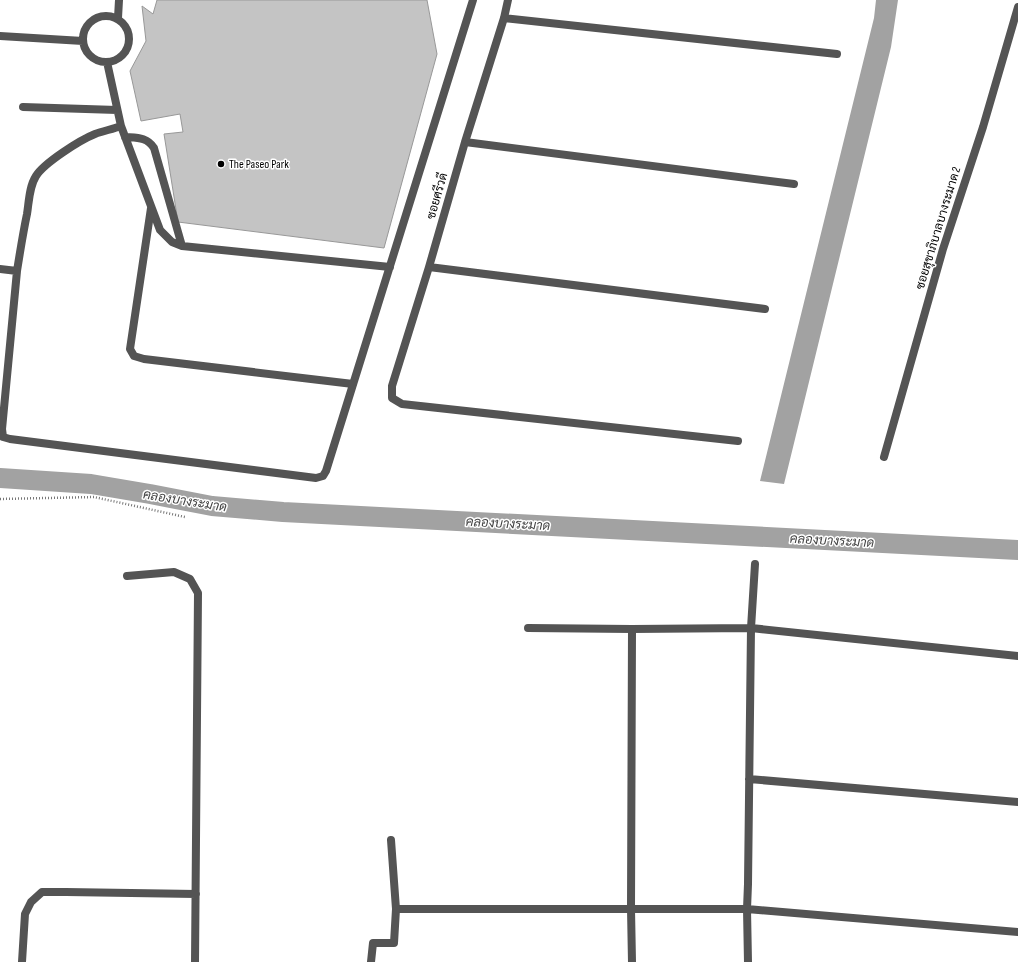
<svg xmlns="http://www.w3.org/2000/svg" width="1018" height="962" viewBox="0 0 1018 962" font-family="'Sofia Sans Condensed',Sarabun,sans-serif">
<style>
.water{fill:#a2a2a2}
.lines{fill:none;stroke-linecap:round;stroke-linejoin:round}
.canal{stroke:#a2a2a2;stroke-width:20}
.building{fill:#c4c4c4;stroke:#989898}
.path{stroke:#767676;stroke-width:2.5;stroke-dasharray:1 2;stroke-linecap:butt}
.lane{stroke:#545454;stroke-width:8}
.street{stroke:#545454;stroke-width:8}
.poi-dot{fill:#000;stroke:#fff;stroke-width:1.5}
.labels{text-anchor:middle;stroke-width:3;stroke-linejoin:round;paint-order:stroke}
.poi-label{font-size:12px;fill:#000;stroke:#fff;text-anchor:start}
.street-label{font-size:12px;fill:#000;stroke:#fff}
.water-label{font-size:13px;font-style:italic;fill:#434343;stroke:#fff}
</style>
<rect width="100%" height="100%" fill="#fff"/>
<path class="water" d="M876,0h22l-7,47 -107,437 -24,-3 114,-463z"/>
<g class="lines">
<path class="canal" d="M0,478l91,6 59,10 62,12 71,6 735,38"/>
</g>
<path class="building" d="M157,0h270l10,54 -53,194 -206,-26 -14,-88 19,-2 -3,-18 -39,7 -11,-50 16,-30 -4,-35 11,8z"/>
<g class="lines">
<path class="path" d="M0,499l94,-2 91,20"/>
<path class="lane" d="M83 39a23 23 0 1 1 46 0a23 23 0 1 1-46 0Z
M118,18l1,-18
M0,36l83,5
M107,62l14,64 39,104 12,12 10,4 208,21
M23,107l94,3
M125,137c12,1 22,0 29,11l28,98
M151,208l-21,141 4,7 10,3 209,25
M0,269l17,2 -15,158 1,8 7,2 306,39 7,-2 3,-5 147,-471
M17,271c3,-19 6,-38 10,-57 2,-12 2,-27 9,-38 8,-13 44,-36 59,-42 8,-3 18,-5 26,-8
M127,576l47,-4 16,7 8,14 -3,369
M22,962l3,-48 6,-12 11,-10h24l130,2"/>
<path class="street" d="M508,0l-4,18 -39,124 -36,125 -37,119v12l10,6 336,37
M504,18l333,36
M465,142l329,42
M429,267l336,42
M884,457l59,-208 40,-122 35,-120
M528,628l104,1 -1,280 1,53
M632,629l119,-1 4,-64
M749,779l269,23
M396,909h351l271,23
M371,962l2,-19h21l2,-34 -5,-69
M748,962l-1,-53 1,-25 3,-256 267,28"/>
</g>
<circle class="poi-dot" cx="221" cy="164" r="4"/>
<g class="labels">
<g class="poi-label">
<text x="229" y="168">The Paseo Park</text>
</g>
<g class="street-label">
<text transform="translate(437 196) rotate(-74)" y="4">ซอยศรีวดี</text>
<text transform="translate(938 228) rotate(-73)" y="4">ซอยสุขาภิบาลบางระมาด 2</text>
</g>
<g class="water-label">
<text transform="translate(185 500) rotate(9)" y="5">คลองบางระมาด</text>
<text transform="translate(508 523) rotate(3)" y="5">คลองบางระมาด</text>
<text transform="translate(832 540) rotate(3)" y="5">คลองบางระมาด</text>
</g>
</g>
</svg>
